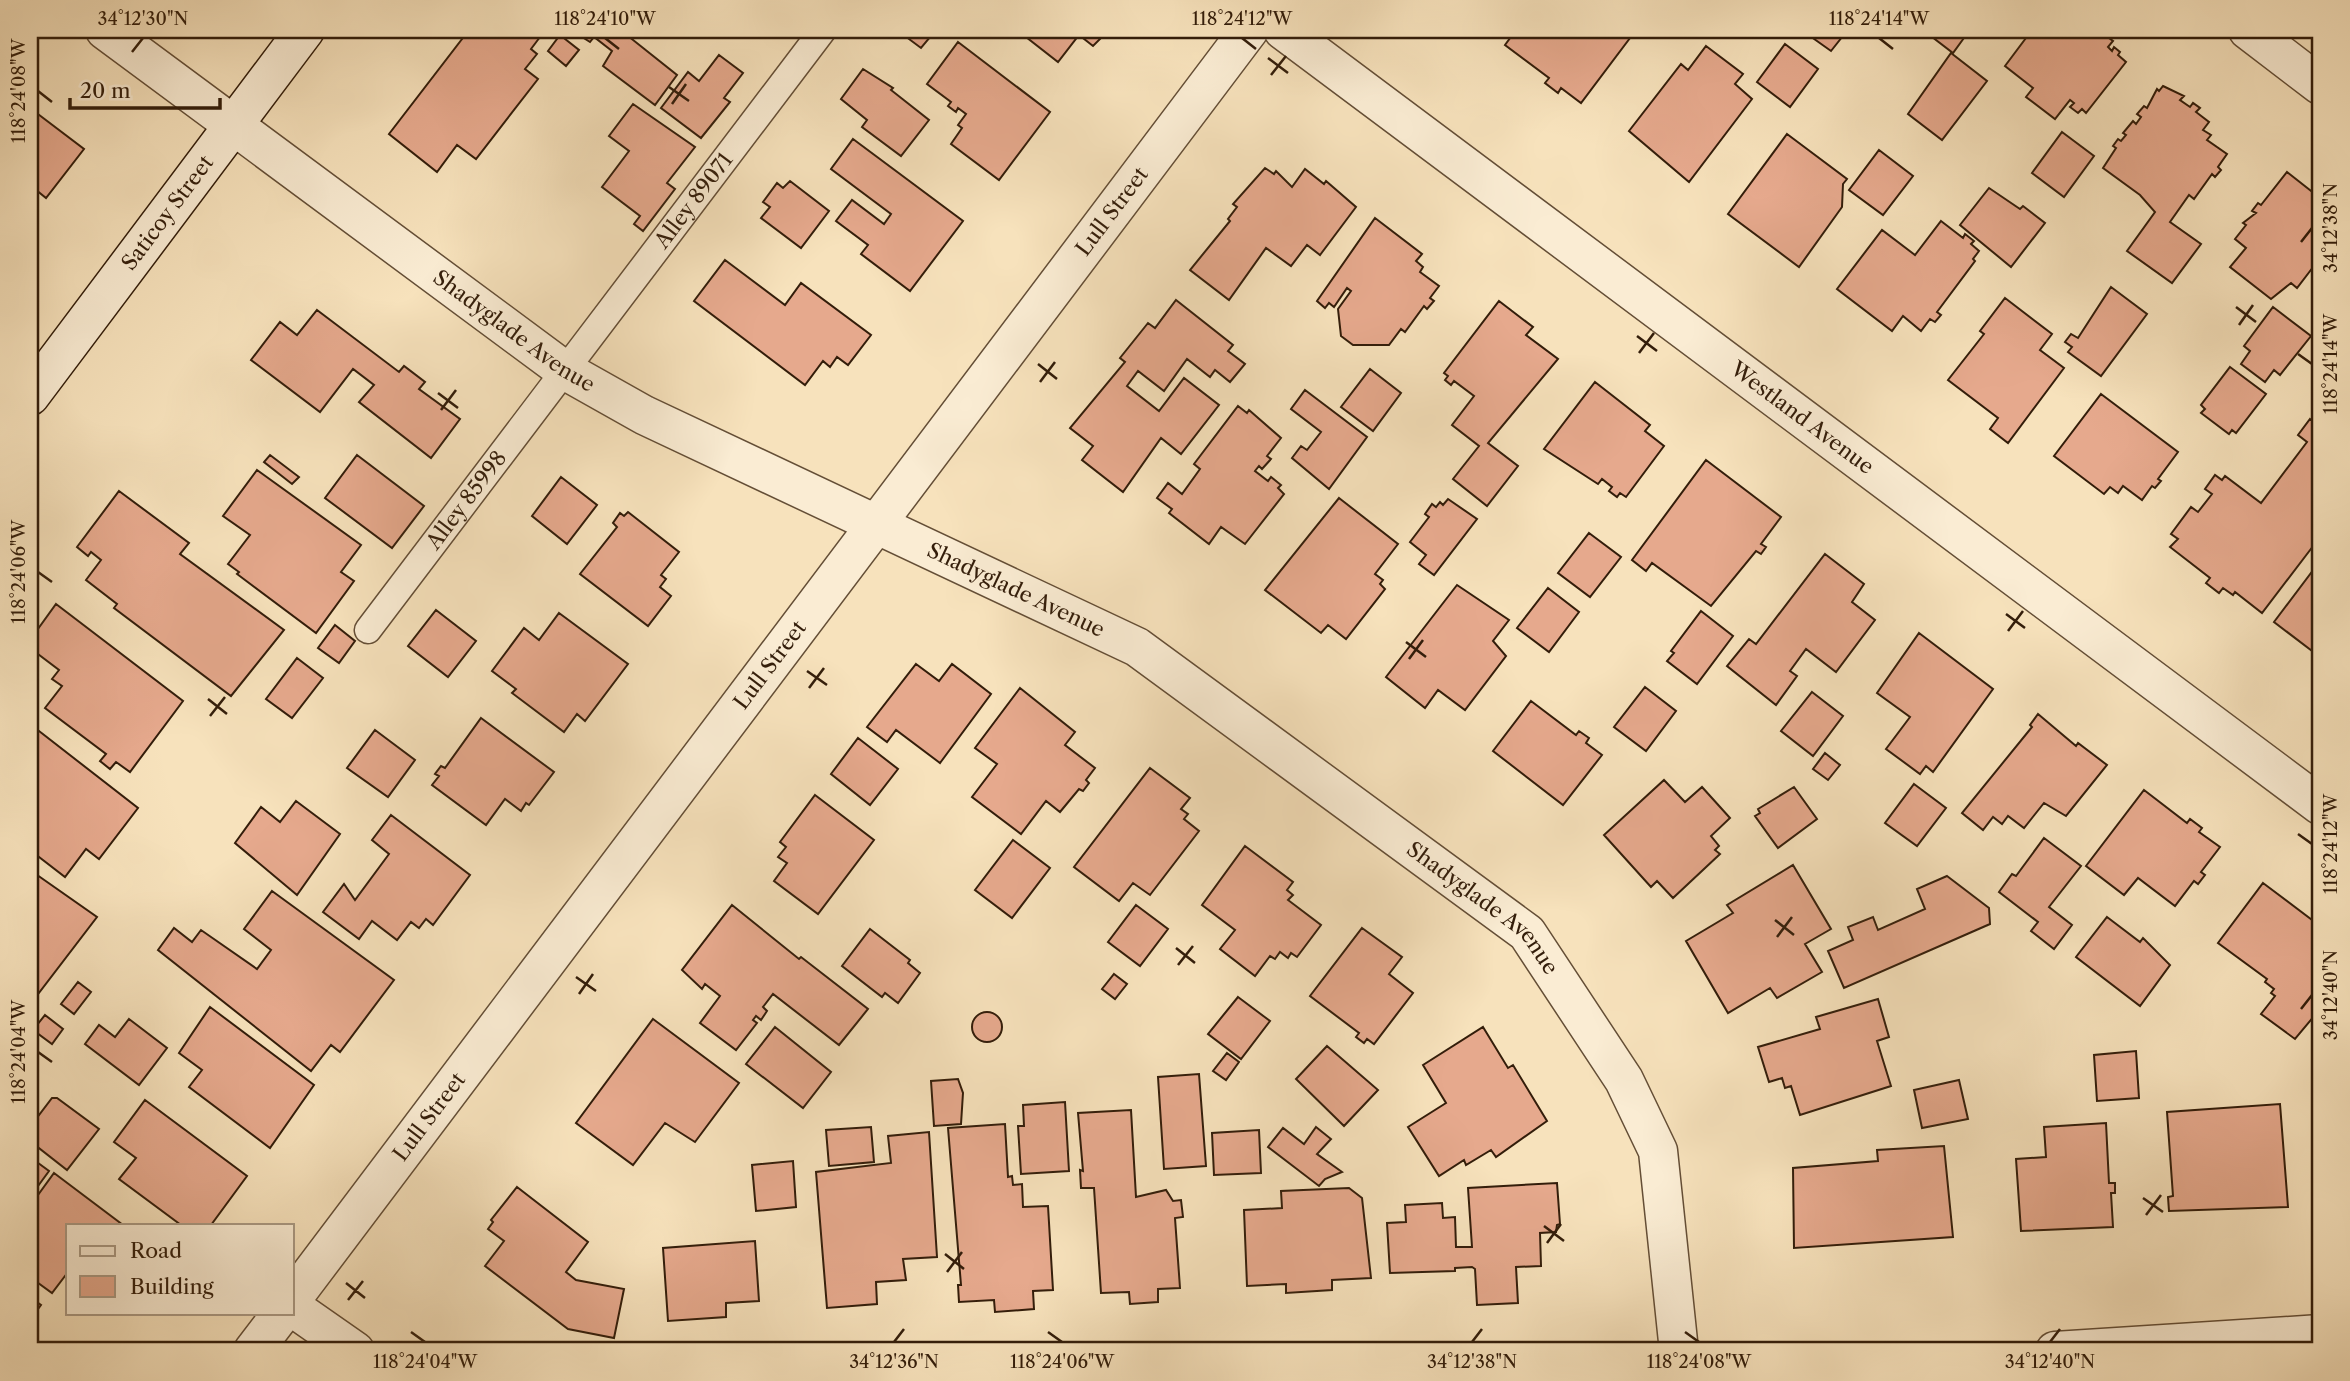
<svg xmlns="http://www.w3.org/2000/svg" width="2350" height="1381" viewBox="0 0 2350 1381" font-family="'Libre Caslon Text',serif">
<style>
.building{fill:#e6a98d;stroke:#331d0a;stroke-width:2}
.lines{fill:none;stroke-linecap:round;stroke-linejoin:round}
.lane-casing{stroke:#644e36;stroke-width:29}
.street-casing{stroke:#644e36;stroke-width:41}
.secondary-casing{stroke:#331d0a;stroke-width:41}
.lane{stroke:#faecd3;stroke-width:26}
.street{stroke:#faecd3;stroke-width:38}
.secondary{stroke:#faecd3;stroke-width:38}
.ticks{fill:none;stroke:#331d0a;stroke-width:2.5}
.labels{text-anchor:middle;stroke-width:6;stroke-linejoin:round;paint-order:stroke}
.street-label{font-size:21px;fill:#331d0a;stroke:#faecd3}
.neatline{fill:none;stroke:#331d0a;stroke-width:2.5}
.ticks-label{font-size:18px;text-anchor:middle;fill:#331d0a}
</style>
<rect width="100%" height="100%" fill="#f7e2bc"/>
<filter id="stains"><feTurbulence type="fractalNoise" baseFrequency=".00286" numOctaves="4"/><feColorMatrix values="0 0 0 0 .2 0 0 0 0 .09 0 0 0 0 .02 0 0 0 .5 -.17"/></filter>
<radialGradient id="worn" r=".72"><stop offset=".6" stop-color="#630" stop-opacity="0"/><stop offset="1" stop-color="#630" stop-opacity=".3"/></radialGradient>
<path class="building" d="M469,30h70l4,3 -12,16 6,5 -12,15 13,10 -62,80 -19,-14 -20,27 -48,-38z
M571,30h54l-2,2 54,43 -22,30 -52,-39 9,-15 -18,-14 -4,5z
M897,30h39l-15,18z
M1017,30h92l-16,16 -14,-11 -21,27z
M1516,30h120l-55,73 -20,-15 -3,5 -13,-10 4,-5 -44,-33z
M1814,30h29l3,2 -15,19 -21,-15z
M1923,30h56l-4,5 -6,-4 -16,22z
M2032,30h66l15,11 -5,6 4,4 2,-4 6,5 -2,3 8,7 -40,51 -4,-4 -4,4 -8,-6 4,-4 -4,-3 -15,19 -29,-22 7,-9 -28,-22z
M560,35l19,15 -13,16 -18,-15z
M958,42l92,70 -51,68 -48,-36 11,-16 -4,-3 8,-11 -8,-6 -2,4 -8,-6 3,-4 -24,-18z
M1785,44l33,25 -28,38 -33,-25z
M1706,46l37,28 -8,10 17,15 -63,83 -60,-51 52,-67 7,6z
M1951,53l36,28 -45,59 -34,-26z
M719,55l24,18 -19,25 6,4 -29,36 -40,-30 27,-36 11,9z
M863,69l30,19 -2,2 38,30 -28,36 -39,-29 5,-7 -26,-21z
M2163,86l21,10 -4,4 10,7 3,-4 7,5 -4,4 13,10 -6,8 8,5 -4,5 20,14 -9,13 3,3 -6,7 -3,-3 -18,25 -5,-4 -19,27 31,22 -29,39 -45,-32 28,-39 -15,-17 -37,-27 13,-20 -3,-2 5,-7 3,2 5,-6 -3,-2 10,-12 3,3 5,-7 -4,-3 7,-8 3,2 10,-19 2,2z
M633,104l62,43 -28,36 8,6 -32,42 -9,-7 6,-8 -38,-29 27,-36 -20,-15z
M30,108l54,41 -38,49 -16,-13z
M2062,132l32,24 -30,41 -32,-24z
M1787,134l60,45 -4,5 -1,23 -43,60 -71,-53z
M853,139l110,82 -53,70 -49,-37 7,-9 -32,-24 16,-21 32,24 7,-10 -60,-45z
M1879,150l34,26 -30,39 -34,-25z
M1265,168l9,6 2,-3 16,16 13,-18 19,15 2,-3 30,26 -36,48 -13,-10 -16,21 -25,-18 -37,52 -39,-30 40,-49 -2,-2 9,-12 -4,-3z
M2287,172l33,26v9l-7,10 7,6v35l-23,30 -6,-5 -20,16 -41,-32 16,-19 -11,-9 11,-14 -3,-2 13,-10 -4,-2 6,-8 3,2z
M790,181l39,30 -28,37 -40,-30 9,-11 -7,-5 14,-19 6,5z
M1989,188l31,21 3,-3 22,17 -34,44 -51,-42z
M1375,218l47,36 -6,7 7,6 -3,5 19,14 -9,12 4,3 -7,8 -3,-3 -19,26 -4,-3 -12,16h-36l-12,-9 -3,-27 13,-18 -4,-3 -13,19 -5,-4 -4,5 -8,-7z
M1941,221l22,17 2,-4 9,7 -3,3 8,7 -6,8 2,2 -38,51 4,3 -6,7 -5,-3 -9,12 -18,-15 -11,15 -55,-42 45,-59 33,25z
M725,260l60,45 16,-22 70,52 -23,30 -11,-8 -7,10 -7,-6 -18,24 -111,-84z
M2111,287l36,27 -46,62 -33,-24 4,-5 -7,-5 6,-8 7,4z
M2005,298l47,36 -12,16 24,18 -56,75 -18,-14 8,-11 -50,-38 36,-46 -4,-3z
M1176,300l57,45 -5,6 17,13 -15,18 -15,-12 -5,7 -23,-18 -23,32 -26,-20 -11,15 32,25 25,-33 35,27 -38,49 -20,-16 -38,54 -41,-32 11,-14 -23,-18 55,-66 -5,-4 28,-35 7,5z
M1499,301l34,26 -7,8 32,24 -70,84 30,23 -31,40 -34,-27 26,-33 -27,-21 22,-29 -20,-15 -3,4 -6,-5 3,-4 -4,-3z
M2273,307l38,29 -31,39 -6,-5 -9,12 -24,-18 9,-13 -6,-5z
M317,310l82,62 5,-6 21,16 -6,7 41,30 -29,39 -72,-56 15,-17 -21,-16 -33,43 -69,-52 29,-38 17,13z
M2230,367l36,27 -30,39 -4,-3 -3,4 -28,-21 4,-4 -4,-4z
M1370,369l31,24 -28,38 -32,-24z
M1595,382l55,43 -5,6 19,15 -38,51 -6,-4 -3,4 -8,-6 3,-4 -10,-8 -4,5 -54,-35z
M1305,390l62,47 -38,52 -37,-31 9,-12 6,4 14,-18 -30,-23z
M2101,394l77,58 -20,27 3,2 -6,7 -3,-2 -10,14 -19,-14 -5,7 -8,-6 -6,7 -50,-38z
M1238,406l9,7 2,-3 32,28 -14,18 4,3 -9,10 -3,-3 -4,5 13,10 3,-4 10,8 -3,3 6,6 -39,50 -24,-17 -12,17 -40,-31 3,-4 -15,-11 11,-15 14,11 18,-25 -6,-5z
M2310,419l10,8v110l-58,76 -27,-21 -2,3 -10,-7 -4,5 -13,-10 4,-5 -40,-31 8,-8 -7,-5 20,-27 7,5 14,-18 -7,-5 10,-14 7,5 3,-4 36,27 46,-61 -9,-7z
M270,455l29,22 -7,7 -28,-22z
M357,455l67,51 -32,42 -67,-50z
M1706,460l75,57 -20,27 5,3 -5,7 -5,-3 -45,55 -59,-43 -6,8 -14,-11z
M257,470l104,75 -20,27 13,9 -38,52 -79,-59 2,-2 -11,-8 22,-29 -27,-19z
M561,477l36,28 -30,39 -35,-28z
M119,491l70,52 -9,11 104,76 -53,66 -117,-88 3,-4 -31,-24 15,-20 -10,-8 -3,4 -11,-9z
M1339,498l59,46 -23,30 8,6 -3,4 5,5 -39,50 -18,-14 -7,8 -56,-43z
M1448,499l29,20 -43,56 -15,-11 7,-9 -16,-13 19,-25 -4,-3 7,-10 4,3 4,-5 3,3z
M628,512l51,40 -18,23 5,4 -6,8 11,9 -23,30 -68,-52 37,-47 -4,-4 7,-10 4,3z
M1589,533l32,24 -31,40 -32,-24z
M1825,554l39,30 -12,18 23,18 -39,52 -30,-23 -16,22 7,5 -21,29 -49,-39 22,-27 7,5z
M2320,561v96l-46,-35z
M1457,585l52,35 -16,21 13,15 -41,54 -27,-20 -13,18 -39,-31z
M1548,588l31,24 -30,40 -32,-24z
M56,604l127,97 -53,71 -14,-10 -6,7 -10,-8 6,-7 -61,-46 17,-22 -10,-7 7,-9 -29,-22v-8z
M436,610l40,31 -28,36 -40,-31z
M1701,611l32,25 -36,48 -30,-23 7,-8 -3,-2z
M559,613l69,51 -43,57 -8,-7 -13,18 -52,-39 4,-4 -24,-18 32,-43 15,12z
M335,625l20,16 -16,22 -21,-15z
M1919,633l74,56 -60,83 -7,-6 -6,8 -34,-25 24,-32 -33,-24z
M297,658l26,20 -31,40 -26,-19z
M916,664l23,17 13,-17 39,30 -51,69 -44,-33 -9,12 -20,-15z
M1645,687l31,24 -30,40 -32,-24z
M1020,688l55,44 -10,13 30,23 -9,12 3,3 -6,8 -4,-2 -19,23 -14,-11 -25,33 -49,-37 25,-33 -22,-16z
M1812,692l31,24 -30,40 -32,-25z
M1531,701l45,34 3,-4 10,7 -3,5 16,12 -39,50 -70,-54z
M2038,714l38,32 2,-3 29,22 -41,51 -22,-13 -20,25 -16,-12 -6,8 -9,-7 -10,13 -21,-17 70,-86 -2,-2z
M481,718l73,54 -25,33 -3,-2 -5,8 -16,-12 -19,26 -54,-40 7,-9 -4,-2 6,-8 4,2z
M30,724l108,84 -39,51 -13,-10 -21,28 -35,-27z
M375,730l40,30 -27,37 -41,-29z
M858,738l40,31 -28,36 -39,-31z
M1825,753l15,12 -12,15 -15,-11z
M1150,768l40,30 -9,11 7,5 -4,5 15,12 -49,64 -17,-12 -14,18 -45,-34z
M1664,780l21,22 17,-15 28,31 -19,18 8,10 -4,4 5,4 -47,44 -16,-17 -6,6 -47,-52z
M1914,784l32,24 -29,38 -32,-23z
M1794,787l23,32 -39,29 -23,-32 5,-3 -2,-4z
M2144,790l43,33 3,-4 12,9 -3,4 21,15 -19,25 4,3 -7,9 -4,-3 -19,25 -37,-28 -14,17 -38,-29z
M815,795l59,45 -56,74 -44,-33 13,-18 -9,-6 8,-10 -6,-5z
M296,801l44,33 -43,61 -62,-52 26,-36 19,15z
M391,815l79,60 -37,50 -7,-6 -7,9 -8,-6 -14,18 -25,-19 -13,18 -36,-27 21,-28 11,16 34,-46 -17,-14z
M2044,838l37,28 -32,41 23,18 -18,24 -23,-18 7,-9 -39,-30 13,-18 4,2z
M1013,840l37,28 -38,50 -37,-28z
M1245,846l48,36 -6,8 6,5 -5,5 33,25 -24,32 -6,-4 -3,5 -8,-6 -5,7 -5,-3 -15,20 -35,-27 15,-19 -33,-25z
M1793,865l38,64 -26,15 17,28 -45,26 -7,-10 -42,25 -42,-72 47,-28 -6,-8z
M30,870l67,47 -62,81 -5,-4z
M1947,876l42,32 1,16 -146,64 -16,-37 25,-11 -5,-13 25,-10 5,13 47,-21 -8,-20z
M2263,883l57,43v83l-25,30 -34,-25 14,-18 -4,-3 3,-4 -9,-7 2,-3 -49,-36z
M272,891l122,89 -54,72 -9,-7 -20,26 -153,-121 16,-22 18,14 9,-12 56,39 14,-19 -27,-21z
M732,905l67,54 2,-2 67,52 -29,36 -66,-51 -10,13 4,4 -6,9 -5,-4 -3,4 4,3 -21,27 -36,-27 20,-27 -15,-12 -3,5 -20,-19z
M1136,905l32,24 -28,37 -32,-24z
M2107,917l33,25 3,-4 27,27 -30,41 -64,-49z
M1362,928l40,29 -13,17 24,19 -39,51 -7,-5 -3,4 -8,-6 3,-4 -49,-37z
M870,929l40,31 -2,3 12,10 -22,30 -13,-10 -3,4 -40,-31z
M1114,974l13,10 -12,15 -13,-10z
M78,982l13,10 -17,22 -13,-10z
M1238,997l32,24 -29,38 -33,-25z
M1878,999l11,38 -12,4 14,45 -91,29 -9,-29 -6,2 -3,-10 -13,4 -11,-35 62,-18 -4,-12z
M210,1007l104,78 -44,63 -81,-61 13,-17 -23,-17z
M972 1027a15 15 0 1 1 30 0a15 15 0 1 1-30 0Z
M45,1015l18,14 -11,15 -19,-14z
M129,1019l38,29 -28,37 -54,-41 14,-19 16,12z
M653,1019l86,64 -44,59 -30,-19 -32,42 -57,-42z
M775,1027l56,45 -28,36 -57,-44z
M1483,1027l25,41 5,-3 34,56 -51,36 -5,-7 -25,15 -2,-5 -25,16 -31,-49 38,-24 -23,-38z
M1327,1046l51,44 -34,36 -48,-47z
M2136,1051l3,47 -42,3 -3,-46z
M1227,1053l12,9 -13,18 -13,-9z
M1199,1074l7,92 -42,3 -6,-92z
M958,1079l5,14 -2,31 -27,2 -3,-45z
M1959,1080l9,39 -46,9 -8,-38z
M52,1098h5l42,31 -32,41 -37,-29 3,-11 -3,-3z
M145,1100l102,76 -36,49h-30l-62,-46 17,-21 -22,-16z
M1065,1102l4,69 -48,3 -3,-48h6l-1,-21z
M2280,1104l8,103 -119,4 -1,-14 5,-1 -6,-84z
M1131,1110l5,87 30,-7 7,11 8,-1 2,17 -8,1 5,70 -22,1v13l-28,2 -1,-12 -28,1 -7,-105h-13l-1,-18 3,1 -5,-58z
M2106,1123l3,60h6v10h-4l2,34 -92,4 -5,-72 30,-2 -2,-30z
M1005,1124l3,53 4,-1 1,9 9,-1 1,23 25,-1 5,84 -20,1 1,18 -39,3 -1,-12 -35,2 -1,-17h3l-13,-157z
M871,1127l3,35 -45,4 -3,-36z
M1316,1127l15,12 -14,15 25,18 -17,7 -6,7 -51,-39 15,-19 21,16z
M1259,1130l2,43 -47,2 -2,-42z
M929,1132l8,125 -34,2 3,21 -30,2 1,22 -50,4 -11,-136 75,-9 -3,-27z
M1944,1146l9,91 -159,11 -1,-80 85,-7 -1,-11z
M30,1157l19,14 -19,26z
M793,1161l3,46 -40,4 -4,-46z
M54,1173l69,52h-55v47l-16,21 -22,-16v-71z
M1557,1183l3,41 -3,1 -1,7 -16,1 1,33 -25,1 2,36 -41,2 -2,-36 -3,-2 -17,1v3l-65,2 -3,-50 19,-1 -1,-17 37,-2 1,15 12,-1 1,30h16l-4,-59z
M517,1187l71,55 -22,30 10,8 48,9 -10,49 -46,-9 -83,-63 19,-25 -16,-12 5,-7 -2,-2z
M1349,1188l13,10 9,80 -39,2v10l-46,3v-9l-39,2 -3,-76 38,-2 -1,-17z
M755,1241l4,60 -33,2v14l-58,4 -5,-73z
M30,1297l11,8 -11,15z"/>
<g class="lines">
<g class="lane-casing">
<g id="lane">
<path id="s1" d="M368,630l455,-600"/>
</g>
</g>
<g class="street-casing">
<g id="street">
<path id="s2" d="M105,30l459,340 80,45 493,232 390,286 97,147 34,71 21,200"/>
<path id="s3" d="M1283,30l1037,775"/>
<path d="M2248,30l72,55"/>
<path id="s4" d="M292,1299l957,-1269"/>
<path d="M292,1307l63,44"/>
<path d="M253,1351l29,-38"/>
<path d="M2055,1351l265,-17"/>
</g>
</g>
<g class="secondary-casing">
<g id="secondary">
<path id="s5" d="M30,396l275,-366"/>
</g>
</g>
<use href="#lane" class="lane"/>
<use href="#street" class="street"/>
<use href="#secondary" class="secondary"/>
</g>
<path class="ticks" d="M605,38l14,11M1242,38l14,11M1879,38l14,11M132,52l11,-14M1268,58l20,15M1271,75l15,-19M669,87l20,14M38,91l14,11M672,104l14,-20M2301,242l11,-14M2236,307l20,15M2239,325l14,-20M1637,336l20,15M1639,353l15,-20M2298,354l14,10M1038,364l19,15M1040,382l15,-20M438,393l20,15M441,410l15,-20M38,572l14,10M2006,614l19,14M2008,631l15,-20M1406,642l20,15M1409,659l14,-19M807,671l20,14M809,688l15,-20M208,699l19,15M210,716l15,-19M2298,834l14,10M1775,920l19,15M1777,937l15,-20M1176,948l19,15M1178,965l15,-19M576,977l20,14M579,994l14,-20M2301,1009l11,-14M38,1052l14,10M2143,1198l20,14M2146,1215l15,-20M1544,1226l20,15M1547,1243l14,-19M945,1254l19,15M947,1272l15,-20M346,1283l19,15M348,1300l15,-19M411,1332l14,10M1048,1332l14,10M1685,1332l14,10M894,1342l10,-13M1472,1342l10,-13M2050,1342l10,-13"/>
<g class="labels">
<g class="street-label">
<text dy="7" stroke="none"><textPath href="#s1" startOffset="539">Alley 89071</textPath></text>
<text dy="7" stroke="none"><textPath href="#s4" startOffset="1362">Lull Street</textPath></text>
<text dy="7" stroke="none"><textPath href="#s5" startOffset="229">Saticoy Street</textPath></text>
<text dy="7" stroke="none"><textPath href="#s2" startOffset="508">Shadyglade Avenue</textPath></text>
<text dy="7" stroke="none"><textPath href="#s3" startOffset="648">Westland Avenue</textPath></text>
<text dy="7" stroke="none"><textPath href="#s1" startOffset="163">Alley 85998</textPath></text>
<text dy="7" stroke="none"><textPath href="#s2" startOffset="1074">Shadyglade Avenue</textPath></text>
<text dy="7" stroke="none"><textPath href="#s4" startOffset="794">Lull Street</textPath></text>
<text dy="7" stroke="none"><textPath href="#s2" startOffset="1642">Shadyglade Avenue</textPath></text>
<text dy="7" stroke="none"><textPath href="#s4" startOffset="228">Lull Street</textPath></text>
</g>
</g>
<rect width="2350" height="1381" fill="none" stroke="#f7e2bc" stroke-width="77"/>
<rect x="66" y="1224" width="228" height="91" fill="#faecd3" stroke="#aa9983" stroke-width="2"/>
<rect x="80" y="1246" width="35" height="10" fill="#faecd3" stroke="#aa9983" stroke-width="2"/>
<text x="130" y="1258" font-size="21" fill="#331d0a">Road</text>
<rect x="80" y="1276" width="35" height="21" fill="#e6a98d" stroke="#aa9983" stroke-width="2"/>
<text x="130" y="1294" font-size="21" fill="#331d0a">Building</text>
<path d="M70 98v10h150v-10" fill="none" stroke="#331d0a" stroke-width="3.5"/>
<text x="80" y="98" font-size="21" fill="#331d0a" stroke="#faecd3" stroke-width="5" paint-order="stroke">20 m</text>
<rect x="38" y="38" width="2274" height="1304" class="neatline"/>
<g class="ticks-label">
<text x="143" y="25">34°12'30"N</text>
<text x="605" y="25">118°24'10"W</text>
<text x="1242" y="25">118°24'12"W</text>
<text x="1879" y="25">118°24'14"W</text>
<text transform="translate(19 91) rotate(-90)" y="6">118°24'08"W</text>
<text transform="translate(2331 228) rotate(-90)" y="6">34°12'38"N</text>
<text transform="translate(2331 364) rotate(-90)" y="6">118°24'14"W</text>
<text transform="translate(19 572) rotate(-90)" y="6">118°24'06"W</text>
<text transform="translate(2331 844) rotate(-90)" y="6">118°24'12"W</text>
<text transform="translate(2331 995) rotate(-90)" y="6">34°12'40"N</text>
<text transform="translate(19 1052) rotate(-90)" y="6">118°24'04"W</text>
<text x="425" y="1368">118°24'04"W</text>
<text x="894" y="1368">34°12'36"N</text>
<text x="1062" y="1368">118°24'06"W</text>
<text x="1472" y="1368">34°12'38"N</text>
<text x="1699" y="1368">118°24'08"W</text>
<text x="2050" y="1368">34°12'40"N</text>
</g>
<rect width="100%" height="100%" filter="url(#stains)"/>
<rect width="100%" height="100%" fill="url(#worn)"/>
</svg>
